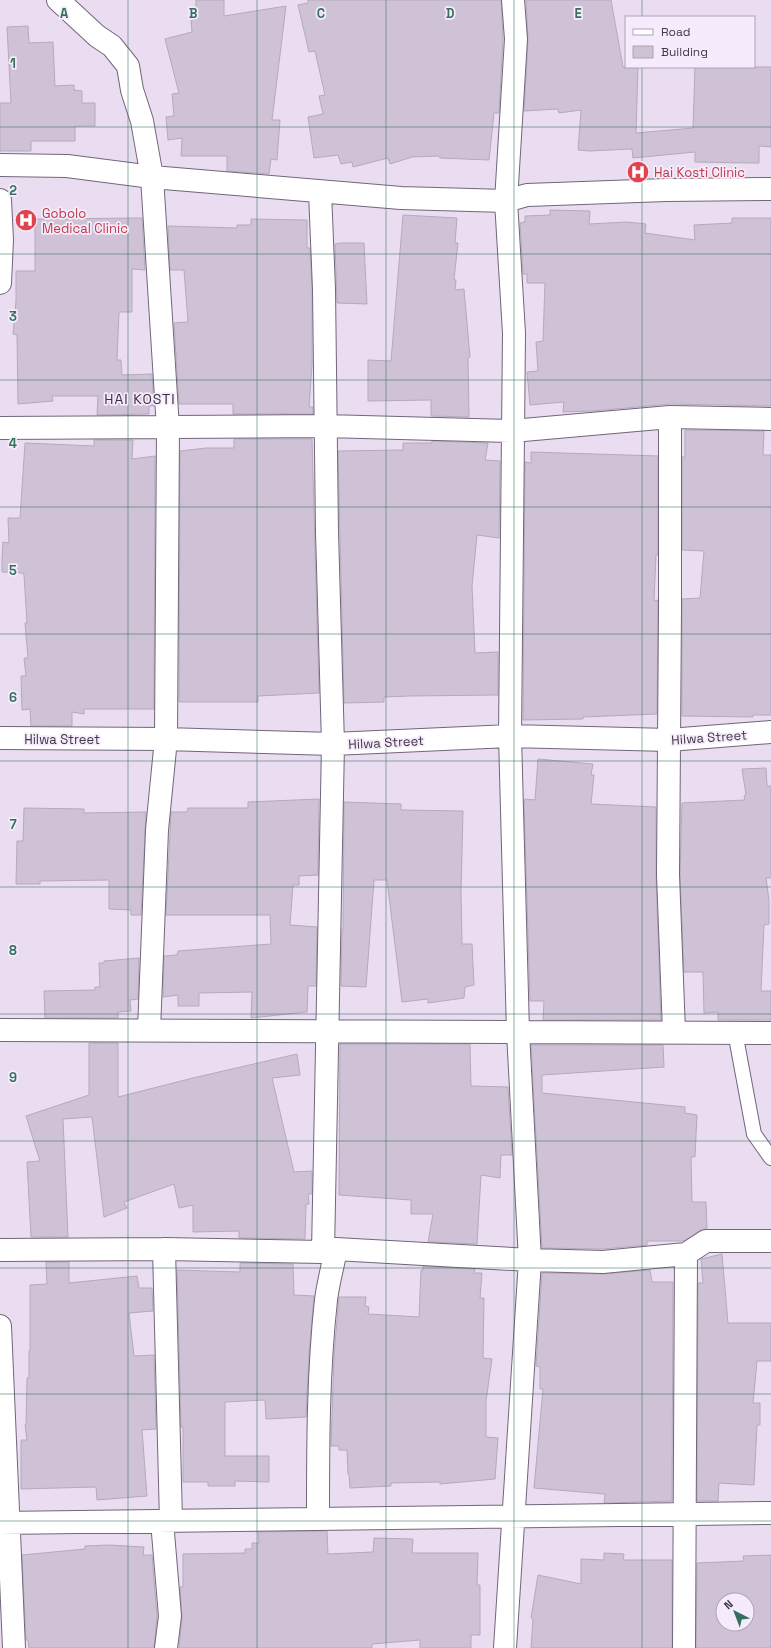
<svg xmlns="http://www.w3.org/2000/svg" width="771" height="1648" viewBox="0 0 771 1648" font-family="'Space Grotesk',sans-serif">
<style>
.building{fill:#cfc2d7;stroke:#b6a9be;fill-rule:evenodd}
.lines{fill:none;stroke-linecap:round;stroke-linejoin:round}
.lane-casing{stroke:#726679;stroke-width:16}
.street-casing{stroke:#726679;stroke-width:24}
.lane{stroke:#fff;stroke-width:14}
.street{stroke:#fff;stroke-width:22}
.grid{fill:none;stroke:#33715d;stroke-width:1;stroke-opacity:0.55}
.labels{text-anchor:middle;stroke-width:3.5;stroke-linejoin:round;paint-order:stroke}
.health-label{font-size:13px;fill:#be3a42;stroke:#f6ebfd;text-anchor:start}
.street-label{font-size:13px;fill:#403a43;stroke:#f6ebfd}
.neighbourhood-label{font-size:14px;letter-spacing:1px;fill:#3a3040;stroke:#f6ebfd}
.grid-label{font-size:13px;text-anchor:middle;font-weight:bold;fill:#33715d;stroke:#f6ebfd;stroke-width:3.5;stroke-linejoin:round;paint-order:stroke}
</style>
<rect width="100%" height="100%" fill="#eaddf2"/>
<path class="building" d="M196,0h28v16l62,-10 -14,114h8l-3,40 -6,-1 -2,15 -42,-3v-15h-46l1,-18 -14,2 -2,-23 8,-1 -2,-22 7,-1 -14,-54 27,-7 -1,-12 5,-1z
M308,0h193l2,39 -4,74h-5l-5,47 -49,-2 -1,-2 -27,1 -22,7 -2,-6 -35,9 -1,-5 -11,2 -3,-9 -24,3 -6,-41 15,-3 -4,-18 6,-1 -10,-44 -6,1 -11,-47 10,-2z
M526,0h85l12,67h15l-2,66 57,-5 2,-61h76v80l-12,-1v17h-9l-55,-1v-10l-62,6 -1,-9 -43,2 -11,-1 3,-40 -22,3 -1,-4 -34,2 4,-71z
M28,26l1,17 24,-1 2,44 19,-1v5l8,1v12h13v23h-20v15h-44v10h-31v-48h11l-4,-76z
M550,210l40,1 -1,13 38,-2 19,2 -1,9 50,7 -1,-15 38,-2v-5h39v188l-101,-2 -77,7 -30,1 1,-10 -34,3 -3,-33 11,-1 -2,-29 7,-1 2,-58h-18v-9h-4l-3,-51 5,-1v-6l25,-1z
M403,215l54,3 -2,25h3l-4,37h2l-1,10 9,-1 6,68 -2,1 1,59 -38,-1v-16l-63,1v-41l23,1z
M142,218l3,52 -13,-1v43h-13l-2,48h4l1,15 30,-1 2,32h-5v8l-52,1 1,-19h-46l1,5 -35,3 -1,-69 -4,-1 3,-33v-30h19v-52z
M251,219l56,1v28h3l2,41v76l-3,42h4v7h-80v-10h-54l-5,-81 14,-1 -4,-52h-14l-2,-44 69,2v-3h14z
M341,243h23l3,61 -30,-1 -2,-59z
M685,430l79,1 -1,24h8v260h-18v2l-71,-1v-117l18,-1 4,-47 -22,-1v-93h3z
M234,439h78l7,254 -61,3v6h-79l1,-251 26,-3h28z
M94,440h39l-1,19 23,-3 -1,253h-70v5l-12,-2v14h-41l-1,-17 -8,1 -1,-34h5l-2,-18h4l-3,-35h2l-3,-48 -1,-2 -21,-1v-12l1,-18 6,1 -1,-25h12l5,-75 69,3z
M432,441l56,2 -3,17 15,1 -1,77 -22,-3 -5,51 3,67 23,-1v43l-89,1 -25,1v5l-40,1 -6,-252 65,-1v-7h29z
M531,452l127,4v99h-2l-2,46 4,-1 -1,114 -74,3v2l-60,1 2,-258 6,1z
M538,759l55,5 -2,11h3l-3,29 65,3v68l5,145h-118l1,-19h-14l-6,-198 1,-4 10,1z
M766,768l1,18h4v92h-5l3,22v24l-5,1 -3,66h10v29h-53v-8l-14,1 -1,-41h-19l-4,-97 2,-72 63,-3 -1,-4 2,-1 -4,-26z
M319,799l-1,76 -19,1v9h-6l-3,40 27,2 -1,59h-8l-1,26 -56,6 1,-26 -53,1v13h-21v-11l-15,2 1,-41 13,-1 1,-4 93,-7 -1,-29h-104l5,-103h16l1,-4h60v-6z
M344,802l57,2v6l62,1 -2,82 1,51h10l2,41 -9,2 -1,11 -36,5v-4l-26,3 -15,-122h-13l-8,107 -25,-1 1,-57h1z
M24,808l60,1v4l62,-1 -5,103h-10v-5l-22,-1v-29l-69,1v3h-24l1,-43h6z
M139,958l-1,41 -8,1 1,11 -13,1v6h-73l-1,-27 51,-1v-3h5l-1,-24h5v-2z
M89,1043h29v54l75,-19 104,-24 3,21 -28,3 22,94 18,-1v23h-4l1,10h-3l-1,35 -66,-1v-7l-46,1v-27l-14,3 -5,-24 -50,18 3,6 -23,9 -12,-100 -29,2 5,118h-37l-4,-75 13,-1 -14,-45 63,-21z
M340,1044h130l1,42 37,1 4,68h-11l-1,23 -19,-3 -4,69 -49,-2 5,-28h-22v-14l-72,-5z
M531,1045h132l1,22 -122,8v18l143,14v6l12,2 -2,42h-4l1,43v2h14l1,26 -8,3 -15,10h-37v4l-44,4 -61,-1z
M722,1254l6,69h43v38h-14l-4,42h7v22h-3l-3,60 -35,-2 -1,18h-21l1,-218h5l-2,-24z
M46,1262h23v21l68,-7 2,12h13l1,23 -24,2 5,43 20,-1 2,74 -14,1 5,66 -50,4 -1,-13 -75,2v-49h6l-2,-15 1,-1 1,-46h2v-27h1v-66l17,-1z
M240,1263l53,1 1,31 20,1 -5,58 -3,63 -40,2 -1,-19 -40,2v54h44v26l-34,-1v5h-27v-4h-25v-55h-2l-4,-157 63,2z
M423,1266l52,3 -1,4h8l-2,25h4l-1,60 9,1 -6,42v36l12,1 -3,41 -55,5v-2l-49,1v3l-41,2 -1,-14h-1l-1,-24h-8v-4h-8l3,-91 5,-58h27l-1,9 4,1 -1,7 51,3 2,-47h2z
M650,1270l2,12h21l-1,219 -68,2 1,-9 -71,-6 9,-99h-3v-22l-4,-1 6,-93 61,1z
M327,1531l1,23 45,-2 1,-14 39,1 -1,14h66l-1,32h3v50h-9v13h-51v-8l-48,4v4h-193l3,-31 -2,-30h3v-33l62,-1v-4h7v-6h7l-1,-11z
M109,1545l35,2 -1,8h9l5,61 -3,32h-125l-1,-8h-2l-4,-85 63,-6v-3z
M604,1553l20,1 -1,6h49v88h-141l2,-29 -2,-1 7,-43 43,9v-25l23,1z
M771,1555v93h-75l1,-85 47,-2 -1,-5zM723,1600h24v24h-24z"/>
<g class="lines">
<g class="lane-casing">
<path id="lane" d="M735,1032l19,102 17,24"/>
</g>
<g class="street-casing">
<path id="street" d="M58,0l39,36 15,10 16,20 4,24 10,31 10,56 16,251 -2,311 -9,91 -8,200
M0,165l67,1 85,11 249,21 105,3 21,-6 139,-5 105,-1
M320,192l4,97 3,243 6,212 -10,508
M0,200l2,40 -2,43
M670,417v192l-2,266 6,157
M0,428l326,-2 186,5 158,-14 101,2
M0,738l166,1 167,5 177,-8 159,4 102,-8
M0,1030l771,3
M164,1249l7,272
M0,1250l164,-1 159,3 13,-3 194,11 73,2 83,-8 20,-13h65
M0,1326l14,322
M318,1519c0,-73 0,-147 8,-219 2,-17 7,-34 10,-51
M162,1521l8,95 -4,32
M0,1523l771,-10
M505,1648l25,-388 -12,-228 -8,-296 4,-403 -8,-132 10,-162 -3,-39
M684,1648l2,-394"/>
</g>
<use href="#lane" class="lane"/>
<use href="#street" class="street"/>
</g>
<path class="grid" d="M128,0v1648M257,0v1648M386,0v1648M514,0v1648M642,0v17M642,67v1581M0,127h771M0,254h771M0,380h771M0,507h771M0,634h771M0,761h771M0,887h771M0,1014h771M0,1141h771M0,1268h771M0,1394h771M0,1521h771"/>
<defs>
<g id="hospital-disc" transform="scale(1.15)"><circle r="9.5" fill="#e0444e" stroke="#f6ebfd"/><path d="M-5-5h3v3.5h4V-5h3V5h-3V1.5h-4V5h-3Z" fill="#fff"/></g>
</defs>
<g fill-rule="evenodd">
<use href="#hospital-disc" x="638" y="172"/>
<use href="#hospital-disc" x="26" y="220"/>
</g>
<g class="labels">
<g class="health-label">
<text x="654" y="177">Hai Kosti Clinic</text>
<text x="42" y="218">Gobolo<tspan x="42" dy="15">Medical Clinic</tspan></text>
</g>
<g class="street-label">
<text transform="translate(709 737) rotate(-4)" y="5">Hilwa Street</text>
<text x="62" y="744">Hilwa Street</text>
<text transform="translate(386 742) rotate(-3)" y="5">Hilwa Street</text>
</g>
<g class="neighbourhood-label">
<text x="140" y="404">HAI KOSTI</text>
</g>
</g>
<g class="grid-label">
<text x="64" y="18">A</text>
<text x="193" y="18">B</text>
<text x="321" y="18">C</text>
<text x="450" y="18">D</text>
<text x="578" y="18">E</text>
<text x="13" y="68">1</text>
<text x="13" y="195">2</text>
<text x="13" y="321">3</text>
<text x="13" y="448">4</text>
<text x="13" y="575">5</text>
<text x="13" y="702">6</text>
<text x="13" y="829">7</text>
<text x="13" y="955">8</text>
<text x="13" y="1082">9</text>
</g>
<rect x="625" y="16" width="130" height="52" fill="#f6ebfd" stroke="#ada4b3"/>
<rect x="633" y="29" width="20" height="6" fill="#ffffff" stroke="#ada4b3"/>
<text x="661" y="36" font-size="12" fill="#403a43">Road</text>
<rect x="633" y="46" width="20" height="12" fill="#cfc2d7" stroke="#ada4b3"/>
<text x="661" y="56" font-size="12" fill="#403a43">Building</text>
<g transform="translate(735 1612) rotate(318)"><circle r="19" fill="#f6ebfd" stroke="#ada4b3"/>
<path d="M0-3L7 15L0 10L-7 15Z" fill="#33715d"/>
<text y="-6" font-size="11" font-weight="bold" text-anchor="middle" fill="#403a43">N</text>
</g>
</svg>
